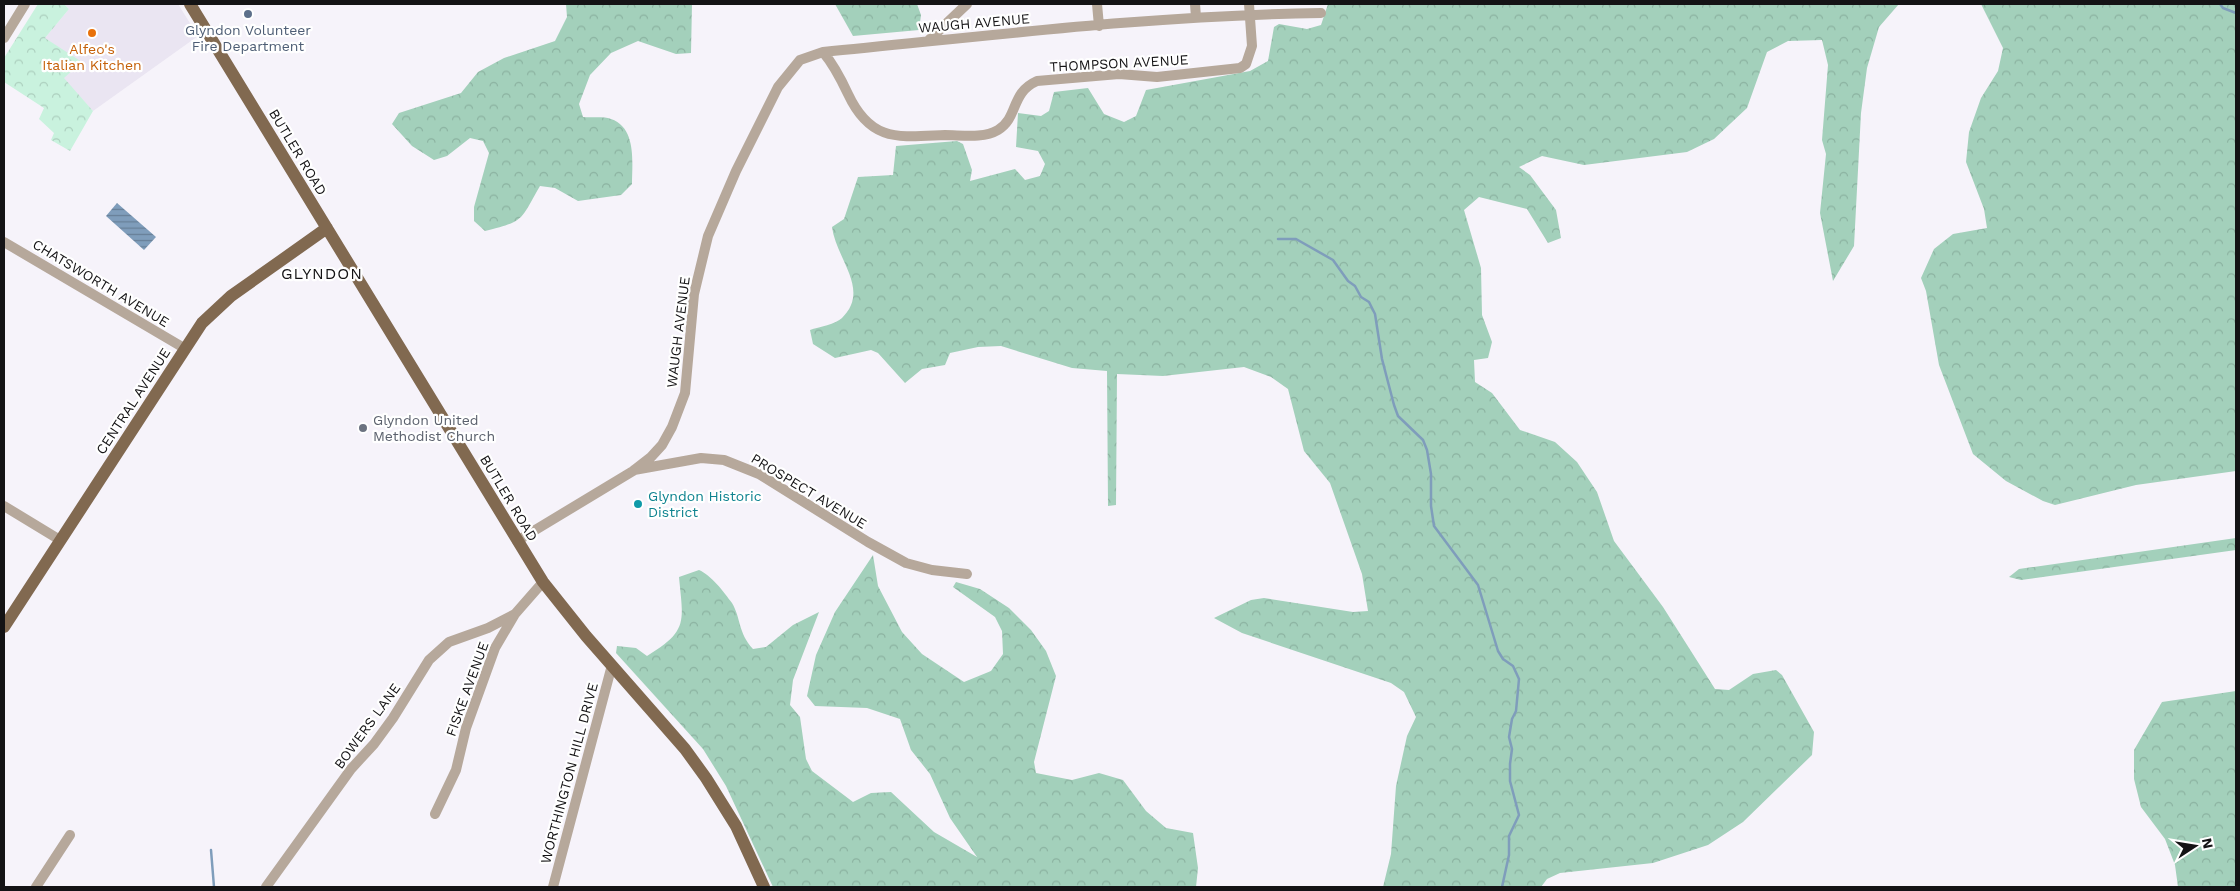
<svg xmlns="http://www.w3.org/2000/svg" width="2240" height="891" viewBox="0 0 2240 891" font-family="'Work Sans',sans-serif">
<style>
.built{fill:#eae5f2}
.forest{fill:url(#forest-crowns)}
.park{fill:url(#park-crowns)}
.water{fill:url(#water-rules)}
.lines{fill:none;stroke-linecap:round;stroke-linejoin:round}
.stream{stroke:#7f9dbb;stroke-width:2.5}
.minor{stroke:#b6a89b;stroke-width:10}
.major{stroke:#816950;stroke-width:12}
.service-dot{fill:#5c6f8a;stroke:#fff;stroke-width:2}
.food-dot{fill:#e8710a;stroke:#fff;stroke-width:2}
.worship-dot{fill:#6b7280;stroke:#fff;stroke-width:2}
.culture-dot{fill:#0f9aa8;stroke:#fff;stroke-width:2}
.labels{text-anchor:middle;stroke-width:4.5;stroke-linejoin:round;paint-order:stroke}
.street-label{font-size:14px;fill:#141315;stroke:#fff}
.service-label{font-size:14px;fill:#4e5e75;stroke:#fff}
.food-label{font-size:14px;fill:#c56008;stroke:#fff}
.worship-label{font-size:14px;fill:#5b616d;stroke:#fff;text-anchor:start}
.culture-label{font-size:14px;fill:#0d838f;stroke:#fff;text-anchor:start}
.quarter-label{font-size:16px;letter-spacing:1px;fill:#141315;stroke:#fff}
</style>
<defs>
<pattern id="forest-crowns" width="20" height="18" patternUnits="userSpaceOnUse" patternTransform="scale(1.25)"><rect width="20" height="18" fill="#a3d0bb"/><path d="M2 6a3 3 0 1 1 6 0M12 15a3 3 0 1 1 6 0" fill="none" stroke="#8bb2a0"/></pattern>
<pattern id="park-crowns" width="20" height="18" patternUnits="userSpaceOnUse" patternTransform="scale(1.25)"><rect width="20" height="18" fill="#c9f2de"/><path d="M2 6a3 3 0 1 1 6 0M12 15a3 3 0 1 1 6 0" fill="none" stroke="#accfbe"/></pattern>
<pattern id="water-rules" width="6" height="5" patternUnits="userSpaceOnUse" patternTransform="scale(1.25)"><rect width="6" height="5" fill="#7f9dbb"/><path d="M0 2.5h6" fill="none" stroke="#677f97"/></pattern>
</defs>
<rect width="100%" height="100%" fill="#f6f3fa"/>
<path class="built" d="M64,4h114l20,32 -105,75 -30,-33 18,-15 -36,-25 24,-29z"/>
<path class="forest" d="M566,4h126l-1,49 -15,1 -38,-13 -27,12 -21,22 -11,29 4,13c9,1 20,-1 28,2 26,9 21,44 21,65l-11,11 -43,6 -23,-13 -15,-2c-20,34 -14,35 -55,45l-11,-10v-14l15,-54 -6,-12 -13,-3 -23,18 -13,4 -22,-14 -20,-22 7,-11 62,-20 17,-21 26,-14 51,-17 12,-24z
M835,4h82l4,11 -2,15 -66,6z
M1328,4h571l-20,23 -12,41 -6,45 -7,133 -21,35 -13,-68 6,-59 -4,-14 6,-75 -6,-25 -34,1 -21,11 -20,56 -33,31 -27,13 -103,13 -42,-9 -23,11 11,8 26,35 5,28 -13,5 -21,-34 -48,-12 -15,13 17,58 1,47 10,27 -4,16 -14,2 1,22 17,11 28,37 35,12 22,20 20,30 17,49 49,66 52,82 14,1 24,-16 23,-4 6,5 32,57 -2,23 -69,67 -35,23 -55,18 -93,10 -13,6 -6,8h-158l8,-33 5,-68 11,-50 9,-19 -12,-25 -13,-9 -149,-50 -28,-15 37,-18 13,-2 89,14 15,-1 -6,-37 -32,-91 -26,-32 -16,-62 -17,-12 -27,-10 -81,9 -46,-2 -1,131 -8,1 -1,-135 -35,-3 -71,-22 -23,1 -28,6 -5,12 -23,4 -17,14 -27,-30 -7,-3 -36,8 -22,-14 -3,-14c9,-3 26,-6 32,-12 29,-28 -6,-59 -10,-91l12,-8 14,-42 35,-2 3,-29 61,-5 6,3 9,26 -2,11 45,-12 10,11 15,-4 5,-12 -7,-13 -22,-4 2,-34 23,3 8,-5 5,-19 34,-4 16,26 20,8 12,-6 10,-26 104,-19 18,-10 6,-34 5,-3 28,5 14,-4z
M1981,4h255v467l-100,14 -81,20 -12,-4 -37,-20 -33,-27 -34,-89 -13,-74 -5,-13 13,-29 19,-15 34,-6 -3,-19 -18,-47 3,-30 12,-34 17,-27 5,-23z
M2236,538v12l-215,30 -12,-3 10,-8z
M873,555l5,31 24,46 20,22 42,28 27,-11 12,-17 -1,-23 -7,-14 -42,-30 3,-5 24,7 29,19 22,22 15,21 10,25 -22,86 2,11 36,7 27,-7 24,7 23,31 20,17 27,5 5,35 -2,19h-423l-47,-101 -23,-37 -87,-96 1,-7 19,2 11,8c42,-25 36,-35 32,-79l20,-7c12,5 25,22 33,33 9,15 6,30 21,46l13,-2 27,-22 26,-13 -26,68 -3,25 10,12 6,42 6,12 41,31 18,-9 20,-1 43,40 43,25 -27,-39 -20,-44 -19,-24 -11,-31 -33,-11 -52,-2 -8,-10 9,-41 19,-43z
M2236,691v196h-58l-3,-22 -10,-26 -24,-32 -7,-28v-29l28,-48z"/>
<path class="park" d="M38,4h26l5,5 -24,29 37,24 -18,16 29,33 -23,40 -19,-11 3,-7 -15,-14 5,-11 -40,-26v-24z"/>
<path class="water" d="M117,203l39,34 -12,13 -38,-34z"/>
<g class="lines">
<path class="stream" d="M2220,4l3,4 13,5
M1278,239h18l37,21 15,21 7,5 6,11 8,5 6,12 7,45 12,46 4,11 25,24 4,10 4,24v32l3,20 44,59 20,66 5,8 10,7 6,13 -3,32 -4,8 -3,18 3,12 -2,15v17l9,34 -10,21v19l-7,32
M211,850l3,37"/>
<path class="minor" d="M1097,4l2,22
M1195,4l1,13
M4,38l21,-34
M929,40l38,-36
M823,52c11,13 18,27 25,42 23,49 51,43 97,41 16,0 38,4 53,-5 21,-13 12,-37 39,-49l82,-7 38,3 83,-9 6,-4 6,-18 -3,-42
M4,242l180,106
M634,470l67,-12 23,2 35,14 109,68 38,21 26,7 35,4
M4,506l56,34
M517,541l116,-70 18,-14 11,-12 10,-18 13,-34 9,-99 14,-58 28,-65 42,-84 22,-27 23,-8c166,-16 332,-37 498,-39
M435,814l21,-44 10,-42 29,-80 20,-34 28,-32
M36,887l34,-52
M266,887l85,-118 23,-25 19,-26 36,-58 20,-18 39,-14 27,-14
M553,887l59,-222"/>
<path class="major" d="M190,4l353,578 43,54 99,113 21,29 30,48 28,61
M4,627l198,-304 29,-27 96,-68"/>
</g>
<circle class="service-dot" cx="248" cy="14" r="5"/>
<circle class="food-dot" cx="92" cy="33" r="5"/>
<circle class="worship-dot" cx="363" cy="428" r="5"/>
<circle class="culture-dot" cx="638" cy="504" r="5"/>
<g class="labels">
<g class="street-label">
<text transform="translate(974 23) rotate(-5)" y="5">WAUGH AVENUE</text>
<text transform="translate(1119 63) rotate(-3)" y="5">THOMPSON AVENUE</text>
<text transform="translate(298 152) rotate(59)" y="5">BUTLER ROAD</text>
<text transform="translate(101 283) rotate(31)" y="5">CHATSWORTH AVENUE</text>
<text transform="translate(678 332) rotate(-83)" y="5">WAUGH AVENUE</text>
<text transform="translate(133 401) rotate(-57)" y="5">CENTRAL AVENUE</text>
<text transform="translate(809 491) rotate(31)" y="5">PROSPECT AVENUE</text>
<text transform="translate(509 498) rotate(59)" y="5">BUTLER ROAD</text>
<text transform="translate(467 689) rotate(-70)" y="5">FISKE AVENUE</text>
<text transform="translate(367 726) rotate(-54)" y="5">BOWERS LANE</text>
<text transform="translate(569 773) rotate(-75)" y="5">WORTHINGTON HILL DRIVE</text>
</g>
<g class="service-label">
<text x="248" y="35">Glyndon Volunteer<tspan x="248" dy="16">Fire Department</tspan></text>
</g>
<g class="food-label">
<text x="92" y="54">Alfeo's<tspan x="92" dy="16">Italian Kitchen</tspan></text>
</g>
<g class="worship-label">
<text x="373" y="425">Glyndon United<tspan x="373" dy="16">Methodist Church</tspan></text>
</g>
<g class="culture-label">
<text x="648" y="501">Glyndon Historic<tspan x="648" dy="16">District</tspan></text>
</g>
<g class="quarter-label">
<text x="322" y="279">GLYNDON</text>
</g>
</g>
<rect width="2240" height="891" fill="none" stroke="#141315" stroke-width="10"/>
<g transform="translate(2195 846) rotate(78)" stroke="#ffffff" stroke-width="4" paint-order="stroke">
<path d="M0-4L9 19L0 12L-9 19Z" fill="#141315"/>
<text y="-8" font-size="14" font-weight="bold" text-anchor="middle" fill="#141315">N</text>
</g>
</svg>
